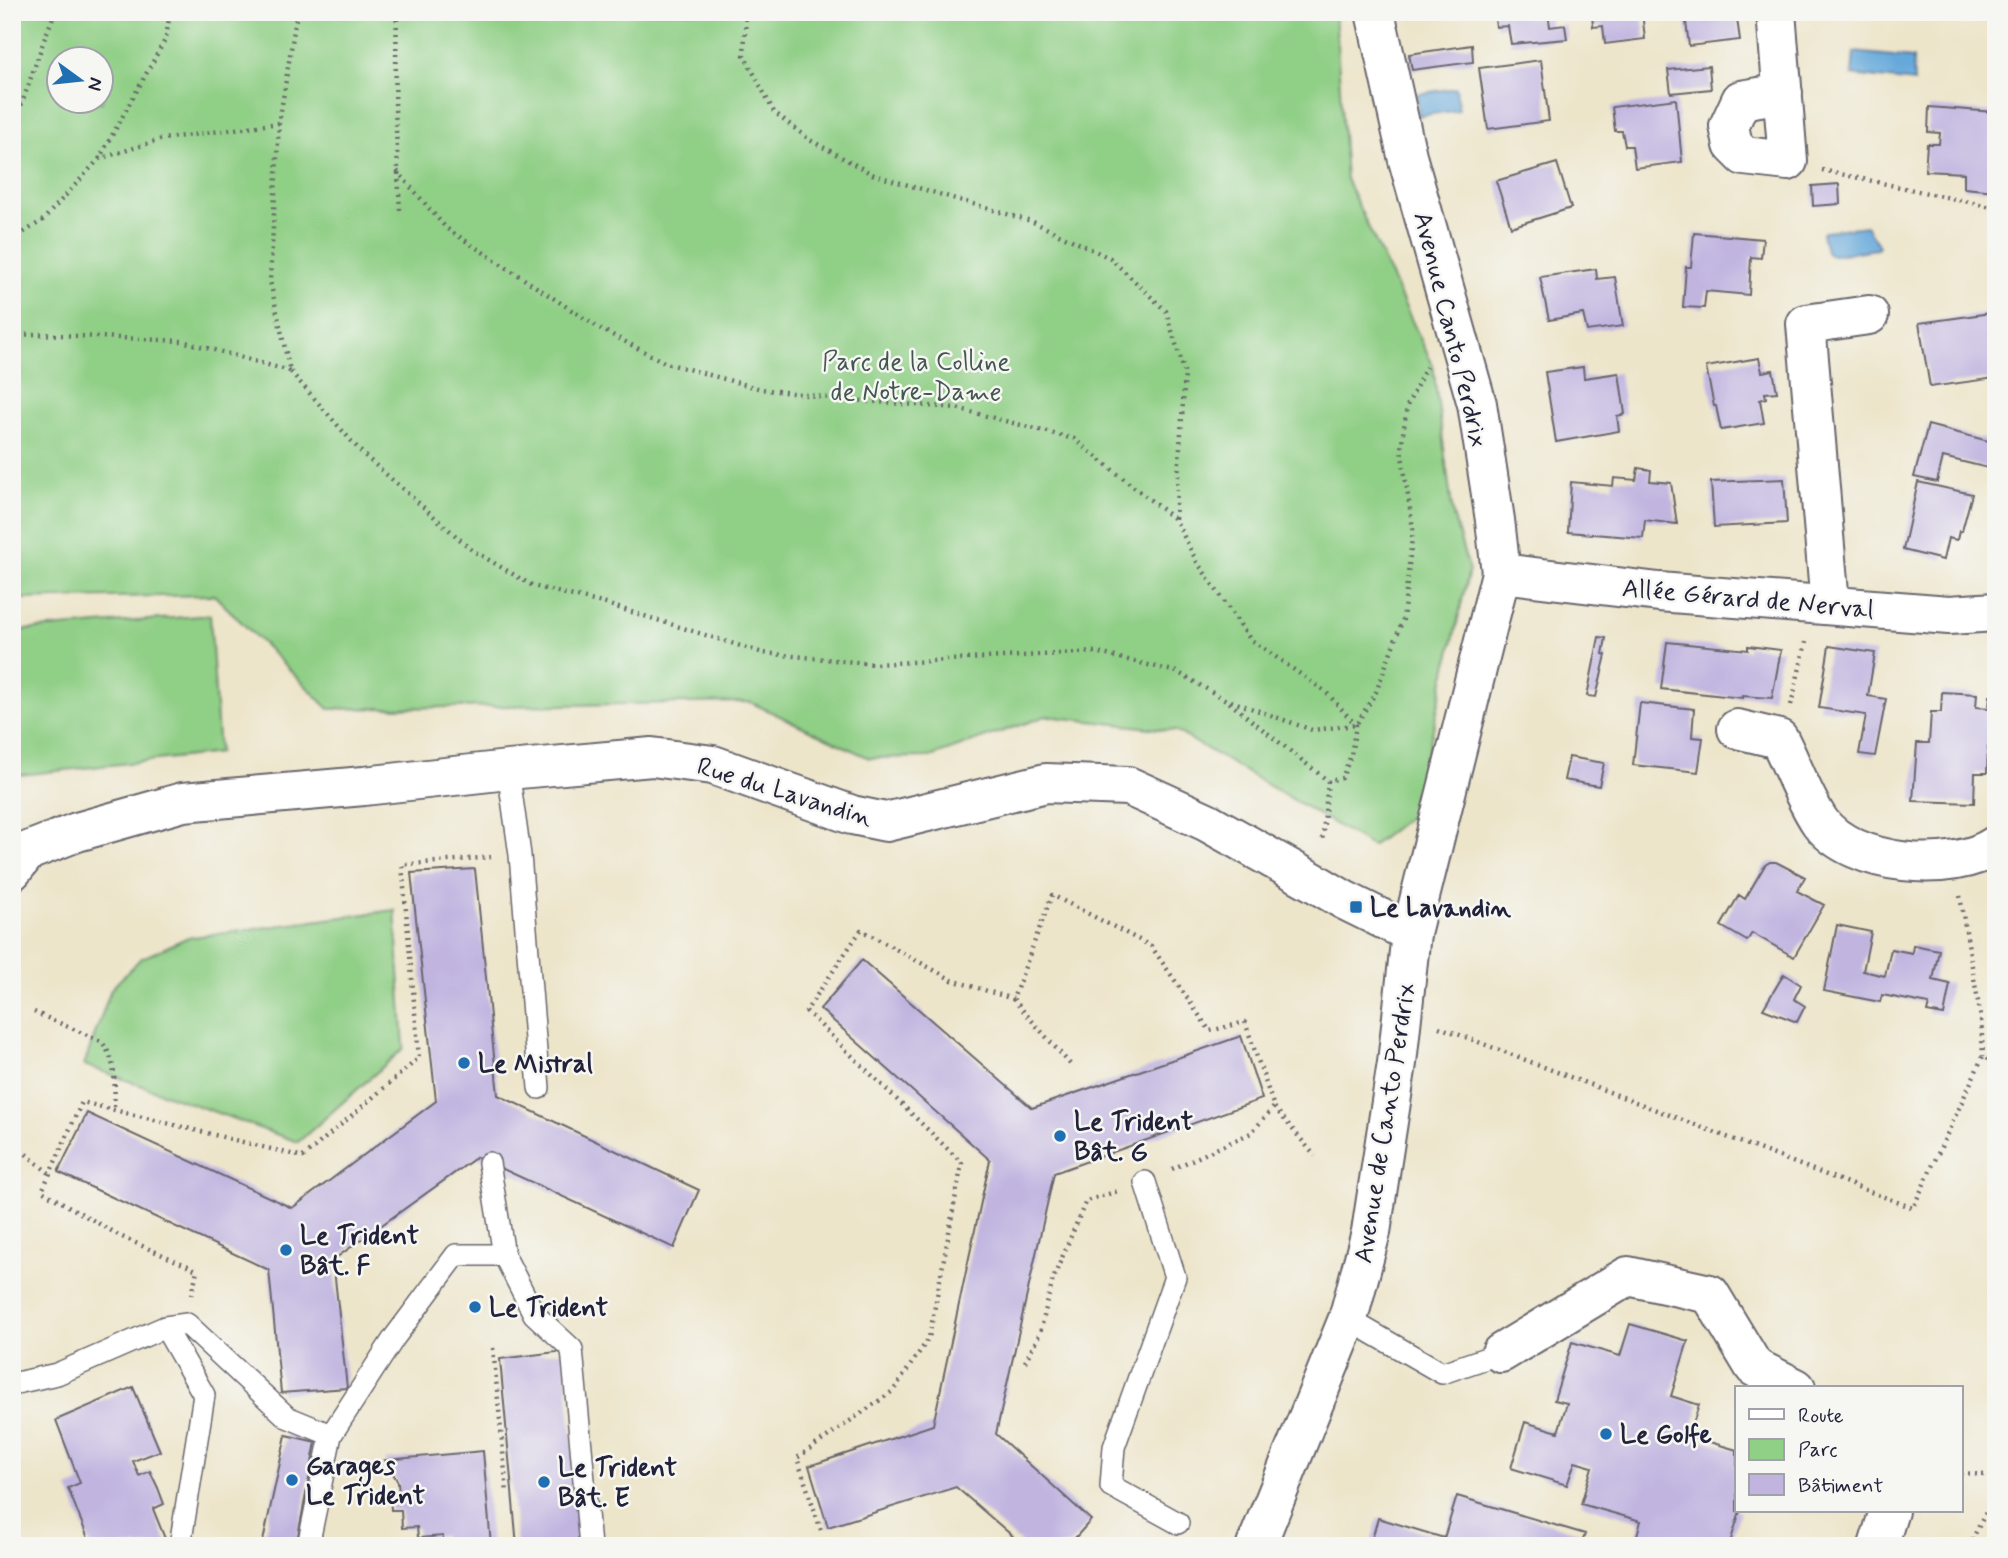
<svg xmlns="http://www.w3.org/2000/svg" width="2008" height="1558" viewBox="0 0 2008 1558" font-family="Mynerve,sans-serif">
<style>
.green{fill:#90cf86;stroke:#597860;stroke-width:2;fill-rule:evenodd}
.water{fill:#65a8da;stroke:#44658a;stroke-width:2}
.building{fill:#c1b5e0}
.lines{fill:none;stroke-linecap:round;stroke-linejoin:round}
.lane-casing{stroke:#69666d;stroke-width:24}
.street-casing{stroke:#69666d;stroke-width:42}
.secondary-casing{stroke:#69666d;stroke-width:42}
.path{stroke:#69666d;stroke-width:4.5;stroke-dasharray:2 5;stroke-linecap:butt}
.lane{stroke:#fff;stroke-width:21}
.street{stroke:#fff;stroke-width:38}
.secondary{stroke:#fff;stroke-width:38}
.poi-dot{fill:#1f6fb2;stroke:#f6f6f2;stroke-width:2.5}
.labels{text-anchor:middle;stroke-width:5;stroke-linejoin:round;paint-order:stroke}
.street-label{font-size:26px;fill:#22223b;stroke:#f6f6f2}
.park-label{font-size:26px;fill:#435652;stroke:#f6f6f2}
.poi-label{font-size:26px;font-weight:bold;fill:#22223b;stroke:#f6f6f2;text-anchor:start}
</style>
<rect width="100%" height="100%" fill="#f6f6f2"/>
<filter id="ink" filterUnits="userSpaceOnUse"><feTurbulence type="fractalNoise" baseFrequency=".0143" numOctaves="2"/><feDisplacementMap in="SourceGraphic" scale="14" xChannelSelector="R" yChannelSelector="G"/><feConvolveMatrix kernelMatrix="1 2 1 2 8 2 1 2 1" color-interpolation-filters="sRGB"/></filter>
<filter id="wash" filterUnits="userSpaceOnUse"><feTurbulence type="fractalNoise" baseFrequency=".00686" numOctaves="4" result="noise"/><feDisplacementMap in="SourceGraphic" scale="28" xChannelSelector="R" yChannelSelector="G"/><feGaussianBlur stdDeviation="1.57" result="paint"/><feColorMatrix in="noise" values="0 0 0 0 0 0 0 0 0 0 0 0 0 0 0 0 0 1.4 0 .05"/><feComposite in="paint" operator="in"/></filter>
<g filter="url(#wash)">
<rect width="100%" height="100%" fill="#ede5ca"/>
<path class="green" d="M12,12h1323l11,167 87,187 20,149 16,55 -55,243 -42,33 -196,-115 -130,-15 -116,41 -61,1 -119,-56 -421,7 -115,-114 -202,4zM60,60h42v42h-42z
M210,615l9,138 -207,23v-145z
M395,910l9,138 -106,94 -214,-77 27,-76 29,-30 46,-21z"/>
<path class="water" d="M1854,52l59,6 1,24 -62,-7z
M1456,88l3,22 -40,6 -2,-22z
M1866,226l13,20 -2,3 -43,6h-5l-3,-3 -4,-19 3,-2z"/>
<g id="blocks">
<path class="building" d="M1494,12h54l2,15 15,-2 2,14 -56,5 -3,-18 -12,1z
M1592,12h50l3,27 -40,5 -2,-18 -10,1z
M1677,12h59l4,28 -51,6 -4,-32 -7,1z
M1472,45l1,17 -61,8 -3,-16z
M1541,60l8,61 -61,8 -9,-61z
M1709,66l2,23 -40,4 -3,-23z
M1676,99l6,63 -47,6 -3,-22h-7l-3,-15h-7l-3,-24z
M1929,107l65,5 -3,59h5v20l-32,-3v-15l-39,-2 2,-27h12l1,-11 -12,-1z
M1557,163l14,45 -60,19 -15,-46z
M1839,184l1,20 -27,2 -1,-20z
M1694,233l69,6 -2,19 -10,-1 -2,38 -43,-4 -2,17 -21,-1 3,-40h5z
M1596,269l1,10 18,-2 8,49 -36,5 -4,-17 -34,6 -9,-43z
M1991,313l5,34v31l-66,9 -11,-64z
M1759,358l3,14 11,-2 4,22 -12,1 1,5 -6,2 4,23 -43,7 -5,-24h-2l-8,-39z
M1583,367l1,11 35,-5 6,41 -8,2 2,15 -63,11 -11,-70z
M1928,425l68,18v27l-53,-13 -6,25 -23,-5z
M1638,468l13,2 -1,11 21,2 6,41 -32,-4 -2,18 -75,-6 3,-50 42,4 1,-8 22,2z
M1784,479l3,44 -73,4 -3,-45z
M1918,482l54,12 -10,37h-3l-2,9 -9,-2 -5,22 -40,-10z
M1599,637l7,1 -3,16 3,1 -10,42 -9,-1z
M1667,642l81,8v-4l33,4 -9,48 -30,-2v2l-81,-9z
M1829,646l46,7 -7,43 18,3 -11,57 -16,-2 7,-39 -47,-7z
M1942,692l35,2 -1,13 13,1 1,-12h6l-3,50h-5l-1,27h-12l-1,30 -61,-2 4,-58h12l2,-31h10z
M1640,703l54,6 -2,28 11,1 -5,34 -65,-7z
M1569,757l35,6 -5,23 -35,-6z
M1770,862h6l29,15 -8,14 27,14 -30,52 -42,-24 -5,8 -26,-15 18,-31 6,4 20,-34z
M475,869l23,226 201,95 -25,58 -197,-91 -144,103 14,128 -66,5 -12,-123 -211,-98 29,-59 205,95 37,-27 107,-80 -25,-228z
M1837,925l34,7 -8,39 22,5 6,-27 21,4 1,-8 26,5 -6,30 17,4 -6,31 -17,-3 2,-8 -47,-9 -2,7 -56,-11z
M862,960l170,148 209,-72 21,63 -208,74 -58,261 95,86 -23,26h-44l-68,-59 -128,40 -19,-61 124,-41 57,-265 -170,-151z
M1784,974l17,11 -7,14 11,7 -8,16 -34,-13z
M1630,1324l58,17 -17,55 28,9 -10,31 48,14v61h3l-11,35h-95l7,-25 -60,-17 11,-37 -17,-5 -8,23 -56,-17 14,-46 33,10 9,-29 -13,-3 18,-58 48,14z
M564,1351l18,195h-65l-17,-187z
M133,1387l27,64 -27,10 6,15 11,-5 8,17 6,16 -11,5 15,37h-77l-23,-58 12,-5 -24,-63z
M286,1435l30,7 -20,104h-34z
M483,1451l8,95h-48v-10l-25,2 -1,-11 -15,1 -1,-18h-10l-1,-14 9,-1 -1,-13 -13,-22z
M1457,1496l128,38 -4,12h-211l8,-28 66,20z"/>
</g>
</g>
<g filter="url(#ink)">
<use href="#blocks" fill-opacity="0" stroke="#69666d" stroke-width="2"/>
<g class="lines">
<g class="lane-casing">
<path id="lane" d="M508,770l12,85 19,233
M489,1163l15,92 30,59 38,35 18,197
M1145,1182l30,95 -61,170 -3,39 67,37
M1348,1319l94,54 59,-20
M165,1327l22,-3 100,93 44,18 -23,111
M12,1384l45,-10 108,-47 39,68 -24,151
M331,1435l63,-97 62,-83h48"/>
</g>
<g class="street-casing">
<path id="street" d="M1375,12l33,148 69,244 18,116 6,53 -90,360
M1776,12l12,149 -44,-5 -11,-11 -4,-19 12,-26 42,-7
M1501,573l158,19 290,23 47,-3
M1830,605l-24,-281 63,-9
M1737,729l42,10c14,27 24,58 41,83 32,44 133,53 176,23
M1501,1353l127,-77 82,18 44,73 42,21
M1878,1546l11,-35"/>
</g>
<g class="secondary-casing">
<path id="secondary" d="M12,871l16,-20 49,-19 106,-30 181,-16 144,-16 144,-13 61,8 139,50 34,7 160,-39 82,3 79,36 110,62 27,16 67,33 -14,130 -26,169 -23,87 -92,227"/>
</g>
<path class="path" d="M297,12l-18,111 -9,158 20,90 73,83 109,96 61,36 73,18 157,49 112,11 220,-12 82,20 49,28 102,81 -6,62
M397,12l-2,96 5,104
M746,12l-2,43 30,57 36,28 64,35 157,46 79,37 56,53 19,63 -10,145 22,43 53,77 76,53 30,33 -5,30 -9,23 -14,3
M12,132l32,-92 11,-28
M99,159l63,-20 117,-16
M1822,170l174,38
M397,171l49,57 153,100 67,35 95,26 77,10 118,9 118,31 100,80
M12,240l31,-20 56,-61 67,-121 4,-26
M12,335l26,-1 144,7 108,30
M1231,701l81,29 44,-5 20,-33 27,-73 10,-90 -12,-80 6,-43 19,-39
M1791,705l15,-63
M1960,896l21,123 2,37
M34,1012l67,29c16,19 14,44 13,68
M1439,1027l474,181 70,-152 13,7
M1070,1064l-57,-65 39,-104 99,51 59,85 35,-9 29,85 41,49
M26,1154l23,19
M1172,1169l79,-36 23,-26
M192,1295l5,-25 -75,-33 -80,-46 40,-89 221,55 116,-99 -17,-193 89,-8
M493,1348l14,145
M1025,1362l15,-29 13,-54 33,-78 32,-10
M1961,1473l35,3
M821,1530l-24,-72 96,-67 36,-53 33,-175 -156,-152 55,-81 91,50 61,19
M1969,1546l27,-54"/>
<use href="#lane" class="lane"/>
<use href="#street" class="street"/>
<use href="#secondary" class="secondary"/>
</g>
</g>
<g class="poi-dot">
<rect x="1349" y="900" width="14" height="14" rx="3.5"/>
<circle cx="464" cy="1063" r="7"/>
<circle cx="1060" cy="1136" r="7"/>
<circle cx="286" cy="1250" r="7"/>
<circle cx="475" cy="1307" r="7"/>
<circle cx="1606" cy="1434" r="7"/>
<circle cx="292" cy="1480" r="7"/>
<circle cx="544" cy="1482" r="7"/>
</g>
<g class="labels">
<g class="street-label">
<text transform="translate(1452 329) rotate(76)" y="9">Avenue Canto Perdrix</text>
<text transform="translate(1748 598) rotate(5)" y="9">Allée Gérard de Nerval</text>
<text transform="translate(785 791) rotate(17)" y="9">Rue du Lavandin</text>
<text transform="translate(1384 1123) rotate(-81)" y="9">Avenue de Canto Perdrix</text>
</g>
<g class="park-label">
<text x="916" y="370">Parc de la Colline<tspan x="916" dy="30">de Notre-Dame</tspan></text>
</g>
<g class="poi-label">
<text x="1370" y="916">Le Lavandin</text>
<text x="478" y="1072">Le Mistral</text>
<text x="1074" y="1130">Le Trident<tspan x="1074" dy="30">Bât. G</tspan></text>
<text x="300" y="1244">Le Trident<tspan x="300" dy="30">Bât. F</tspan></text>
<text x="489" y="1316">Le Trident</text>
<text x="1620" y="1443">Le Golfe</text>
<text x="306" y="1474">Garages<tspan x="306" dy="30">Le Trident</tspan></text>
<text x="558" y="1476">Le Trident<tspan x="558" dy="30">Bât. E</tspan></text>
</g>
</g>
<rect width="2008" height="1558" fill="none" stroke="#f6f6f2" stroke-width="42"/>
<rect x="1735" y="1386" width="228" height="126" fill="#f6f6f2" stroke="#a1a1a9" stroke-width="2"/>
<rect x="1749" y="1409" width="35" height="10" fill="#ffffff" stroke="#a1a1a9" stroke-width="2"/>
<text x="1798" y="1422" font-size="21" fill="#22223b">Route</text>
<rect x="1749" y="1439" width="35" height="21" fill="#90cf86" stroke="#a1a1a9" stroke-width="2"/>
<text x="1798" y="1456" font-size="21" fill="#22223b">Parc</text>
<rect x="1749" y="1474" width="35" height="21" fill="#c1b5e0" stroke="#a1a1a9" stroke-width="2"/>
<text x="1798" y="1492" font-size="21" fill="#22223b">Bâtiment</text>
<g transform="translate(80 80) rotate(105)"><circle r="33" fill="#f6f6f2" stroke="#a1a1a9" stroke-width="2"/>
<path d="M0-5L12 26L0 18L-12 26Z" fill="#1f6fb2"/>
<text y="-10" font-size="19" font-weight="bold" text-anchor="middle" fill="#22223b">N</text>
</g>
</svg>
